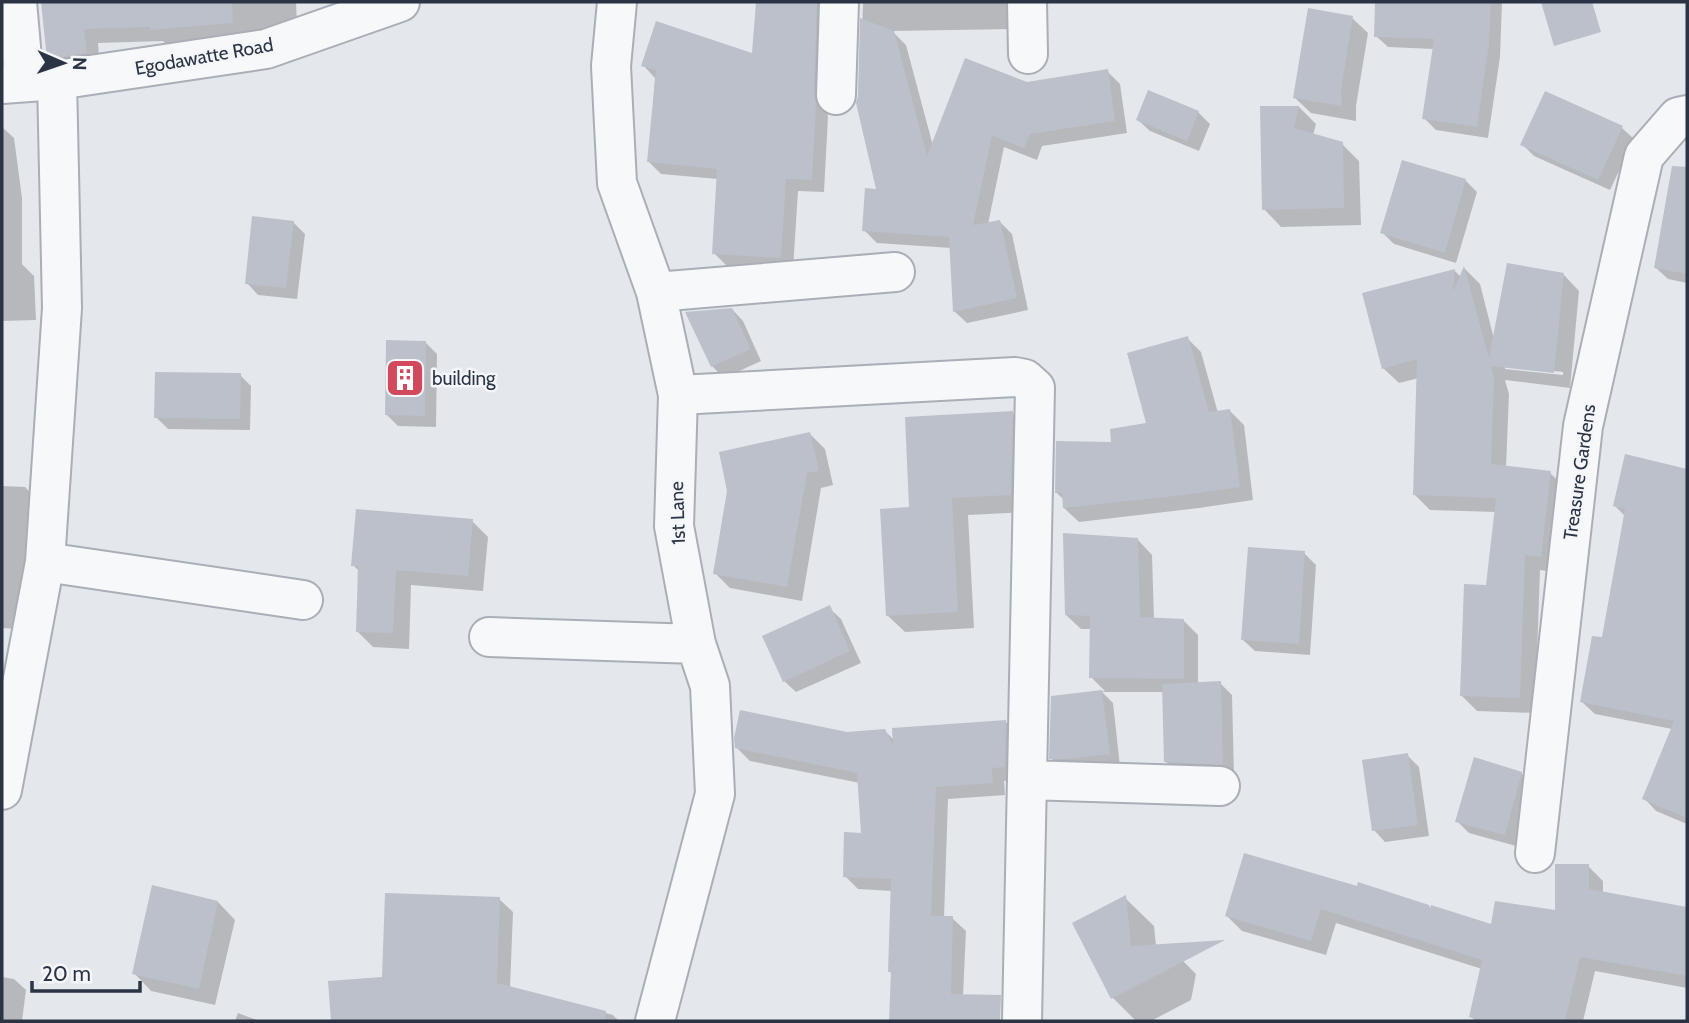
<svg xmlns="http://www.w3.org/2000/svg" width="1689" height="1023" viewBox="0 0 1689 1023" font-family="Cabin,sans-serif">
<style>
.shadow{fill:#0003;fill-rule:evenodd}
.building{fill:#bbc0ca}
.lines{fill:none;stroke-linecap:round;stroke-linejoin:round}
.minor-casing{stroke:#a9aeb7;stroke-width:42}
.minor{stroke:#f7f8fa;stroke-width:38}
.labels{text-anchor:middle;stroke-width:5;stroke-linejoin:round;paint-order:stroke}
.street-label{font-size:19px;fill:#2b3445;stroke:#f4f6f9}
.poi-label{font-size:19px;fill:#2b3445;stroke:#f4f6f9;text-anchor:start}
</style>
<rect width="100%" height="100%" fill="#e4e7ec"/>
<path class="shadow" d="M43,2h253l1,23 -29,1v8l-102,10 -3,-3 -65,2 2,24 -37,5 -14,-14z
M758,2h76l-8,106 2,9 -4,75 -26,-1 -5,79 -66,-4 -13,-13 4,-74 -57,-5 -12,-12 6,-84 -12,-13 111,-10z
M863,2h149l1,27 -121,2 14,14 27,101 94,-63 80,-12 13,13 7,49 -85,13 -5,14 -33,-13 -16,77 12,-2 12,12 16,76 -61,13 -13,-12 -3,-63 -74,-5 -13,-13 15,-39 -19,-95z
M1377,2h125l-2,55 -12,81 -52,-8 -12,-12 10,-69 -46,-2 -12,-11z
M1352,18l16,15 -12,73v15l-45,-8 -16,-15z
M1299,107l17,17 -3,11 29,9 17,17 2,64 -80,2 -17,-18 -2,-101z
M1198,112l12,12 -11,27 -49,-20 -12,-11z
M2,127l12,11 8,60v66l12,12 2,44 -34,1z
M1622,128l12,11 -24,51 -76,-34 -12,-12z
M1465,180l12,12 -21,71 -62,-19 -12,-12z
M1668,200l19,3v80l-19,-4 -12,-11z
M293,222l12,12 -8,65 -39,-4 -11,-12z
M1465,269l15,15 14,55 70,-64 15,16 -9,97 -65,-8 4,14 -3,74 44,5 16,15 -9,84 -17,-2 -5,143 -58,-2 -16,-16 27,-109 8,-74 -66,-2 -16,-16 5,-116 -20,5 -16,-15 72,-97 6,6zM1505,366l58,6v3l-58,-6z
M732,309l11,12 18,40 -37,17 -12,-12z
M1187,338l14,14 17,61 12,-2 14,14 9,75 -54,8 -120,14 -15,-14v-8l-8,-8 57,-48 35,-20z
M425,342l12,12 -1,73 -38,-1 -11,-11z
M240,375l11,11 -1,44 -82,-1 -12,-12z
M1012,413l17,17 -2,82 -59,3 6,113 -69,4 -18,-17 23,-106z
M810,434l15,15 8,36 -12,3 -19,113 -72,-13 -15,-15z
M1626,457l61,14v353l-31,-13 -12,-13 28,-69 -77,-15 -13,-12 22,-63 21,-123 -10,-10z
M2,486l23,1 11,11 -1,33 -8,-1 -5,99 -20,-1z
M472,521l16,16 -5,54 -72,-6 -2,64 -36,-2 -16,-16 3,-59 -7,-7z
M1138,540l14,15 2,65 30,1 14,14v49l22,-1 12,12 2,81 -56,-3 -12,-11 -2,-70h-62l11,11 7,63 -57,4 -12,-12 1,-60 53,-7 -14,-14v-48h-10l-15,-14z
M1304,553l12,12 -6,90 -55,-4 -12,-11z
M829,608l12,11 20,44 -65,29 -12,-11z
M1006,722l13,13 -1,44 -14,2 1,14 -57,4 -4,119h8l14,13 -3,65 32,13v12h-104l1,-47 -3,-3 3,-80 -34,-2 -13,-13 18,-41 -3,-52 -110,-22 -13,-13 110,-15 38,-2 9,9z
M1407,755l12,12 10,69 -44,6 -11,-12z
M1521,773l12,12 -17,61 -47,-13 -12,-12z
M1245,855l183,51 4,4 60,16 64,-14 32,-46 15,15v12l84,16v79l-92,-17 -12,50h-107l-5,-4 11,-48 -146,-46 -10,32 -84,-24 -15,-15z
M1125,898l29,28 2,20 11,-1 29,29 -5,26 -40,21h-15l-23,-23z
M499,899l14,13 -3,76 103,27 6,6h-286l-3,-38 54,-5z
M218,902l17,18 -20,85 -64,-14 -17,-18z
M2,977l12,2 12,11 -4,31h-20z
M238,1013l21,8h-24z"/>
<path class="building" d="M41,2h191l1,21 -83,7v-3l-66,2 3,24 -40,6z
M756,2h61l-3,92 2,10 -4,76 -26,-1 -5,79 -69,-4 5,-85 -70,-7 9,-92 -15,-4 15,-45 96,32z
M1375,2h116l-2,41 -12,84 -55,-8 12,-80 -60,-2z
M1541,2h51l9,30 -47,14z
M1308,8l45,8 -12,74 1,16 -49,-8z
M860,18l34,13 33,125 38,-98 62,24 81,-13 7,52 -85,13 -6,14 -32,-12 -19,89 27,-5 17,78 -64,14 -4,-75 -87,-6 3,-43 11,1 -20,-86 2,-7z
M1148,90l51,21 -12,30 -51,-21z
M1545,91l78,35 -25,54 -78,-35z
M1260,106h39l-5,22 49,14 1,66 -82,2z
M1402,160l64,19 -21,74 -65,-20z
M1672,166l15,1v107l-33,-6z
M252,216l42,5 -8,67 -41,-4z
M1507,263l57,10 -10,100 -63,-7 3,11 -3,87 60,7 -10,86 -16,-2 -5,143 -60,-2 4,-112 22,1 10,-87 -83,-3 4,-136 -35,10 -20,-76 93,-24 -2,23 11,-26 25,92z
M732,308l19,41 -40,18 -26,-55z
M1188,336l21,76 21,-3 10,78 -56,8 -121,13 -1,-15h-7l1,-52 55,1 -1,-13 36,-6 -19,-70z
M386,340l40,1 -1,75 -40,-1z
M155,372l86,1 -1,46 -86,-1z
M1013,411l-2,84 -59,3 6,114 -72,4 -6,-107 29,-2 -4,-90z
M810,432l9,39 -12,2 -20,114 -74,-13 14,-83 -8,-39z
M1625,454l62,15v349l-45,-19 32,-78 -94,-19 12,-66 10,1 23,-128 -12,-3z
M356,509l117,10 -5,57 -72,-6 -3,63 -37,-1 2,-66h-7z
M1063,533l75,5 2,79 44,2v60l-95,-1 1,-62 -25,-1z
M1248,547l57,4 -6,93 -58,-4z
M830,605l20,46 -67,31 -21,-46z
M1221,681l2,84 -59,-3 -2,-78z
M1102,690l8,64 -43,5h-18l2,-63z
M740,710l107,22 38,-3 8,17 -1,-18 114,-8 -1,47 -13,1 1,15 -57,4 -5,129h22l-2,78 50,1 -1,26h-111l2,-49h-3l3,-93 -48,-2 1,-45 17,1 -4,-60 -122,-25 -1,-10z
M1408,753l10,72 -46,6 -10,-71z
M1474,757l48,15 -17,63 -50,-13z
M1244,853l113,33 1,-4 71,23 1,4 1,-4 60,19 4,-23 60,9v-46h34v25l98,18v69l-107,-19 -15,64h-79l-17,-4 13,-57 -161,-51 -10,32 -86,-25z
M152,885l66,16 -19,88 -67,-15z
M385,893l115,4 -3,86 109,28 -1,10h-274l-3,-40 54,-4z
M1126,895l5,51 94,-6 -114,59 -39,-76z"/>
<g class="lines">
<g class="minor-casing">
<path id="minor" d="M17,2l7,79
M617,2l-6,64 6,117 39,109 22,103 -4,131 22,118 14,42 5,108 -60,227
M1027,2l1,52
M2,84l55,-4 209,-31 134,-47
M836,95l3,-93
M656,292l239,-20
M678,395l337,-18 10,2 10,9 -13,633
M45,562l258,38
M489,637l207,7
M1027,780l193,6
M2,790l43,-228 17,-254 -5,-228
M1535,853l48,-427 61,-270 34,-39 9,-2"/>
</g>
<use href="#minor" class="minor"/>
</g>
<defs>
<g id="building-square" transform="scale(2.0125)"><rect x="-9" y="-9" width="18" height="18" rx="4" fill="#d1495b" stroke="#f4f6f9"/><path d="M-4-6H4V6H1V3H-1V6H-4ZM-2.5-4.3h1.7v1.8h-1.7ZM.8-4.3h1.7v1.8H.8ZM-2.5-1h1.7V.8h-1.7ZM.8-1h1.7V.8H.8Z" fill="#fff"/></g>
</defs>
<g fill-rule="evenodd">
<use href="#building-square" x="405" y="378"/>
</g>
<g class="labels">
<g class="street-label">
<text transform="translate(204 56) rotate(-10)" y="7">Egodawatte Road</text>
<text transform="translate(1579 472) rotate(-82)" y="7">Treasure Gardens</text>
<text transform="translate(677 513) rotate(-92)" y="7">1st Lane</text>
</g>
<g class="poi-label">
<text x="432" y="385">building</text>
</g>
</g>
<rect width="1689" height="1023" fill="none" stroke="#2b3445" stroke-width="7"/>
<g transform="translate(63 63) rotate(92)" stroke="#f4f6f9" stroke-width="5" paint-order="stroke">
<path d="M0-5L12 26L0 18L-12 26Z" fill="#2b3445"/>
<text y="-10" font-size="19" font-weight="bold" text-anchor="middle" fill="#2b3445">N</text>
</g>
<path d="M32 981v10h108v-10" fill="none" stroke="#2b3445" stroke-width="3.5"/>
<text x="42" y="981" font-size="21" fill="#2b3445" stroke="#f4f6f9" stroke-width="5" paint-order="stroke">20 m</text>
</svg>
